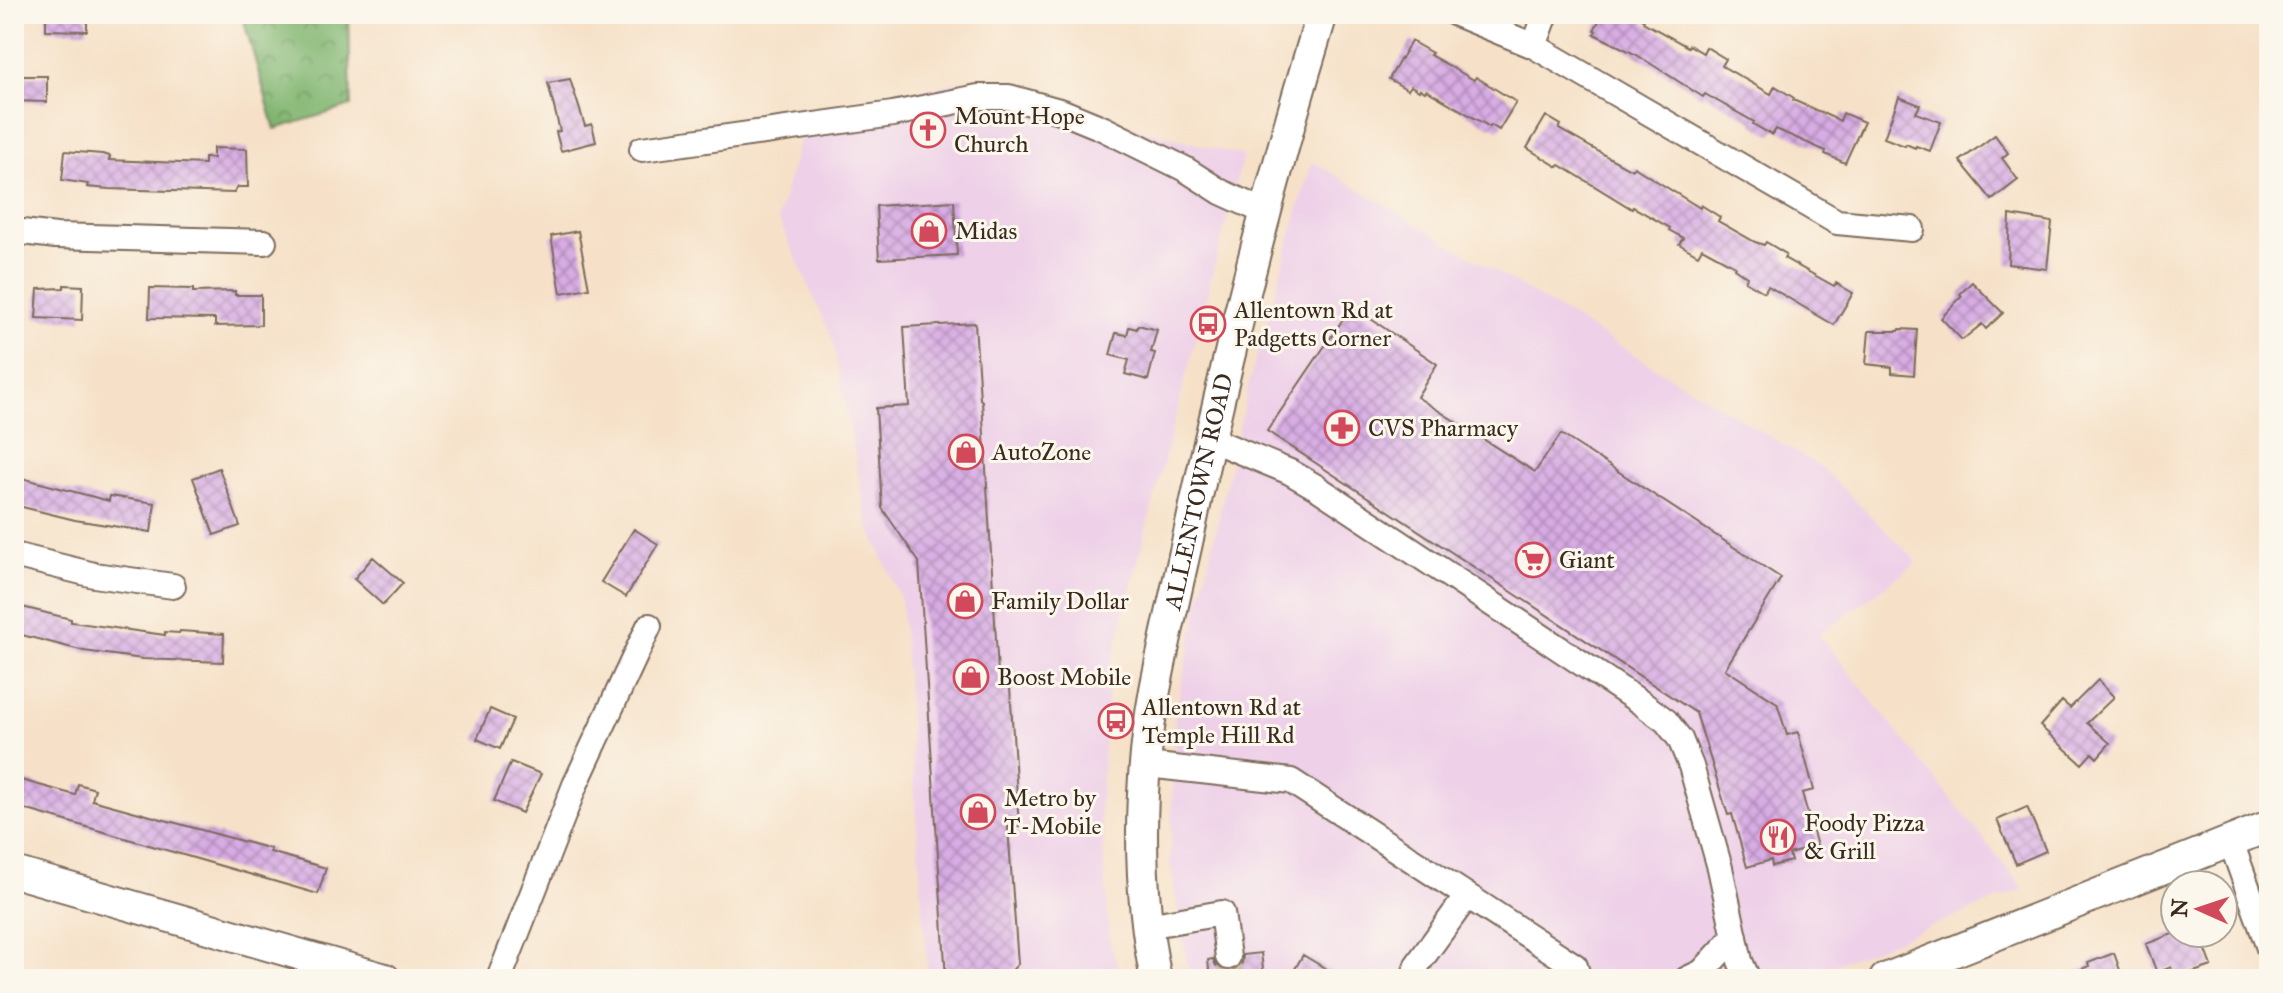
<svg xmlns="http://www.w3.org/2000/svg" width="2283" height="993" viewBox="0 0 2283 993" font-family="'IM FELL Great Primer',serif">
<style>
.built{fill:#eed0e8}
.forest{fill:url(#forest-crowns);stroke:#5e7048;stroke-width:2}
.building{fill:url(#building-cross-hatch)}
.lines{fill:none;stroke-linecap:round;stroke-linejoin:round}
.minor-tunnel{stroke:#d1bca6;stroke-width:24;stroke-dasharray:24 12;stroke-linecap:butt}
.minor-casing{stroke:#7c6a5a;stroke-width:28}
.major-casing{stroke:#7c6a5a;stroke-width:34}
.minor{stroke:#fff;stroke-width:24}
.major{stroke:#fff;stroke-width:30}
.labels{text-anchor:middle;stroke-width:6;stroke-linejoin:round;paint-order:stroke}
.poi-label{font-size:24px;fill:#3b2a1e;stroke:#fbf7ec;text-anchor:start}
.street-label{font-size:24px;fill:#3b2a1e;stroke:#fbf7ec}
</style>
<defs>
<pattern id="forest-crowns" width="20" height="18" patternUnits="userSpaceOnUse" patternTransform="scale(2)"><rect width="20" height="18" fill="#81b671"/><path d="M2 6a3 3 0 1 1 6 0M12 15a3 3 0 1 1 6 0" fill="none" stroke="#6b945c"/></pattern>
<pattern id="building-cross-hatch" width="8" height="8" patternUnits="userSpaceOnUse" patternTransform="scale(2)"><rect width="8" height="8" fill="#d8ace4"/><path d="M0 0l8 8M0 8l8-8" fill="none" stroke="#b08cb8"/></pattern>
</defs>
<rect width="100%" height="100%" fill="#fbf7ec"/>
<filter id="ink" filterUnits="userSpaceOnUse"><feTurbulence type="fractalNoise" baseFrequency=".0125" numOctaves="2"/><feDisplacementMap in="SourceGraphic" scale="16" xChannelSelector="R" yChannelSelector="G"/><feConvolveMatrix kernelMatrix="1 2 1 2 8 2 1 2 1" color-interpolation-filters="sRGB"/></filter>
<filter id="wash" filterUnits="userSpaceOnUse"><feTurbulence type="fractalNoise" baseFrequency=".006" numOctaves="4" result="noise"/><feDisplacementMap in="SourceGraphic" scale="32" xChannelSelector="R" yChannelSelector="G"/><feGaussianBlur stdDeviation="1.8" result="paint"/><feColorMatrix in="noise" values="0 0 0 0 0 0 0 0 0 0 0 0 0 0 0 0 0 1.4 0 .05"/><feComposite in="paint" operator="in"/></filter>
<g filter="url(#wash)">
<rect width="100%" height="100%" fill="#f6e1c8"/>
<path class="built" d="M958,82l285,74 -134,517 -9,134 10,137 12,35h-194l-27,-379 -33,-76 -35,-184 -55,-122 27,-100z
M1312,161l510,307 96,94 -99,73 205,254 -224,90h-610l-20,-117 5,-150 74,-329z"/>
<path class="forest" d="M243,14h106l2,92 -76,23 -30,-104z"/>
<g id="blocks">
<path class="building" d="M46,14h41v17l-41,-1z
M1603,14h31l10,6 -1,2 45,25 1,-2 14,8 3,-6 20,12 -4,7 49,28 4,-8 19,12 -1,2 47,21 3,-8 21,9 -19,41 -20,-9 1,-3 -50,-22 -4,6 -19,-11 1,-2 -49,-28 -2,3 -66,-42 -43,-21 2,-3 -2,-1z
M1411,41l21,12 -2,2 44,25 2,-3 40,25 -17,28 -8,-5 -1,2 -64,-37 -1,2 -5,-3 -1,2 -8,-5 -3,4 -19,-11z
M14,76h33v26l-33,-1z
M570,79l15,47 7,-2 4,18 -35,9 -5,-19 4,-1 -12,-48z
M1899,97l21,8 -4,8 25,9 -11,29 -14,-5 -1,2 -9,-4 -1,2 -21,-8z
M1546,116l15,9 -2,4 49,28 24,13 2,-3 66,41 1,-3 19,12 -2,4 37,21 9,3 2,-3 20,12 -2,4 50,28 2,-3 17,10 -19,32 -66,-39 -4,6 -19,-11 2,-4 -13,-9 1,-2 -33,-18 -4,7 -19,-11 4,-6 -14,-8 1,-2 -37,-21 -1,2 -72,-44 -2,2 -31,-19z
M1995,135l13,18 -6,5 16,22 -26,20 -32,-39z
M213,148l34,1 1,38h-11l-3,6 -125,-4 -22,-2 1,-3 -26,-4 3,-29 37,3 8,2 -1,4 95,4v-6h9z
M954,201l3,54 -78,4 -3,-53z
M2010,215l42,7 -5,47 -39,-5z
M578,231l11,57 -28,5 -10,-57z
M1972,282l31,31 -17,16 -4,-5 -20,16 -21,-22 21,-22 -2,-2z
M64,285l19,1 -1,34 -46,-2 2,-29 26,-1z
M150,288l43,1v3l42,-1v4h26v30l-46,1v-7l-66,-1z
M1352,306l85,58 -20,33 118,75 26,-38 220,144 -56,91 52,34 10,32 11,-3 16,58 -12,3 15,53 -28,8 2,7 -19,5 -1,-6 -24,7 -15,-53 -4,1 -32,-102 -429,-282z
M975,323l5,76 2,2 16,272 11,-1 10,155h-11l10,137 -14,15h-58l-27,-417 -37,-54 -6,-100 33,-2 -5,-79z
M1138,325l19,5 -6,22 4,1 -7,27 -23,-6 4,-14 -19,-5 6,-22 11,2 2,-8 8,2z
M1900,329l17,1 -3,45 -22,-2v-6l-26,-3 3,-33h30z
M219,468l21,58 -26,9 -21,-57z
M14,476l95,25 1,-5 45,7 -4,29 -76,-12 -61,-15z
M634,529l24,15 -32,53 -25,-15z
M373,557l30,26 -20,22 -29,-26z
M14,605l57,14v3l94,13v-3l14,1 1,-2 44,3 -1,28 -80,-3 -59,-8 -70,-18z
M2098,680l16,17 -27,26 23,20 -13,15 -5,-5 -10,11 -42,-38 22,-25 8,7z
M490,709l23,10 -13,30 -23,-10z
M511,762l30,12 -19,39 -28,-12z
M14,778l61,17 3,-11 17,5 -3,11 179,49 -1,3 56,16 -8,26 -304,-88z
M2027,807l19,44 -30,13 -19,-44z
M2175,933h21l5,13 3,-1 8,21 -37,12 -4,-11 -14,6 -11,-29z
M1261,953l3,23 -23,3h-31l-2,-19 5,-1 3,7 6,4 9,2 7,-4 4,-5 1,-8z
M2114,953l9,26h-64l30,-13 -1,-3z
M1303,955l40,24h-54z"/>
</g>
</g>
<g filter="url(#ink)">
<use href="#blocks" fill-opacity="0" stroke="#7c6a5a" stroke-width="2"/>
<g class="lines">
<path class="minor-tunnel" d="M1228,957l3,22"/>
<g class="minor-casing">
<path id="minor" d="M1456,14l78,32 303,176 75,7
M1534,46l12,-32
M642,149l251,-35 85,-17h31l54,15 39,16 83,41 36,23 44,20
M14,231l42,5 208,6
M1210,439l80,33 26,15 324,215 26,19 14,18 11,27 29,102 20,93 8,18
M14,555l80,20 79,11
M1147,765l144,16 284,185 4,13
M2231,842l38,106
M1147,926l75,-13 6,44
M1933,960l11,19
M499,979l76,-194 74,-159
M1413,979l4,-14 50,-69
M1687,979l15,-7 33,-36"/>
</g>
<g class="major-casing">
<g id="major">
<path d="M14,872l371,107"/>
<path id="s1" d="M1156,979c-19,-92 -18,-197 -1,-289 12,-63 28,-126 41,-189 36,-164 77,-327 126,-487"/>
<path d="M1885,979l384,-153"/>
</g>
</g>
<use href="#minor" class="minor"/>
<use href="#major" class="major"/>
</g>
</g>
<defs>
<g id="church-ring" transform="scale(1.8)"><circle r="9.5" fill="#fbf7ec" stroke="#d1495b" stroke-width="1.5"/><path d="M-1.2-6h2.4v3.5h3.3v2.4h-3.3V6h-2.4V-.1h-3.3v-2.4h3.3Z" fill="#d1495b"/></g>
<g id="shop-ring" transform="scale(1.8)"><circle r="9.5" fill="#fbf7ec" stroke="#d1495b" stroke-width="1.5"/><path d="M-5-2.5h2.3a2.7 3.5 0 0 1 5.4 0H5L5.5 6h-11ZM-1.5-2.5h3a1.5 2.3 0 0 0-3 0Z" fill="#d1495b"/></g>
<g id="bus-ring" transform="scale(1.8)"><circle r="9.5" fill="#fbf7ec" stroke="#d1495b" stroke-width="1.5"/><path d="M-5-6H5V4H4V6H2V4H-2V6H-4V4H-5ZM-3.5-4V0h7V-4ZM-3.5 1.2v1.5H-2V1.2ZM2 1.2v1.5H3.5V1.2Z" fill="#d1495b"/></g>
<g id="pharmacy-ring" transform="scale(1.8)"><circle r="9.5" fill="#fbf7ec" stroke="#d1495b" stroke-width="1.5"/><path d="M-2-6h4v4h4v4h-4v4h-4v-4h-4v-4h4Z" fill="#d1495b"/></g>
<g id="supermarket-ring" transform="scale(1.8)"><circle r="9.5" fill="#fbf7ec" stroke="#d1495b" stroke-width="1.5"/><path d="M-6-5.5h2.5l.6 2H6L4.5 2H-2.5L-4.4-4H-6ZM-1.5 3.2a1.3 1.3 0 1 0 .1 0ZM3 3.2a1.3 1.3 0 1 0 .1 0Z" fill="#d1495b"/></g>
<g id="restaurant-ring" transform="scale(1.8)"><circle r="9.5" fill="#fbf7ec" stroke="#d1495b" stroke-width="1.5"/><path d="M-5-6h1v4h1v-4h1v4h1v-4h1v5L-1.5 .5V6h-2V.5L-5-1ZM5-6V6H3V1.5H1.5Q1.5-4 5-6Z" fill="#d1495b"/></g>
</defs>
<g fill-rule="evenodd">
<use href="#church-ring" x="928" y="130"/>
<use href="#shop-ring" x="929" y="231"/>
<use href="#bus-ring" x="1208" y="324"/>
<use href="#pharmacy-ring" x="1342" y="428"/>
<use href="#shop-ring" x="966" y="452"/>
<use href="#supermarket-ring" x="1533" y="560"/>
<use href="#shop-ring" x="965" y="601"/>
<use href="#shop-ring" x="971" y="677"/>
<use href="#bus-ring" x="1116" y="721"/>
<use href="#shop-ring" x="978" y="812"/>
<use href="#restaurant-ring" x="1778" y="837"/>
</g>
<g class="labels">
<g class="poi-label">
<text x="954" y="124">Mount Hope<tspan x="954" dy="28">Church</tspan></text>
<text x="955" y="239">Midas</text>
<text x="1234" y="318">Allentown Rd at<tspan x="1234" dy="28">Padgetts Corner</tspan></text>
<text x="1368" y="436">CVS Pharmacy</text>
<text x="992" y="460">AutoZone</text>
<text x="1559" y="568">Giant</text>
<text x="991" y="609">Family Dollar</text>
<text x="997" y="685">Boost Mobile</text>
<text x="1142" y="715">Allentown Rd at<tspan x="1142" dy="28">Temple Hill Rd</tspan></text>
<text x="1004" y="806">Metro by<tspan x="1004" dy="28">T-Mobile</tspan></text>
<text x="1804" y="831">Foody Pizza<tspan x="1804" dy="28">&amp; Grill</tspan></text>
</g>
<g class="street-label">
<text dy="8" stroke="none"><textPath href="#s1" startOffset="494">ALLENTOWN ROAD</textPath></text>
</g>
</g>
<rect width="2283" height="993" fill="none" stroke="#fbf7ec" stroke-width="48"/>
<g transform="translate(2199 909) rotate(273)"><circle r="38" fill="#fbf7ec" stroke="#aea59a" stroke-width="2"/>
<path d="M0-6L14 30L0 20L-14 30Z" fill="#d1495b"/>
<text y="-12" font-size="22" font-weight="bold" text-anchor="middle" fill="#3b2a1e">N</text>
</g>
</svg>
